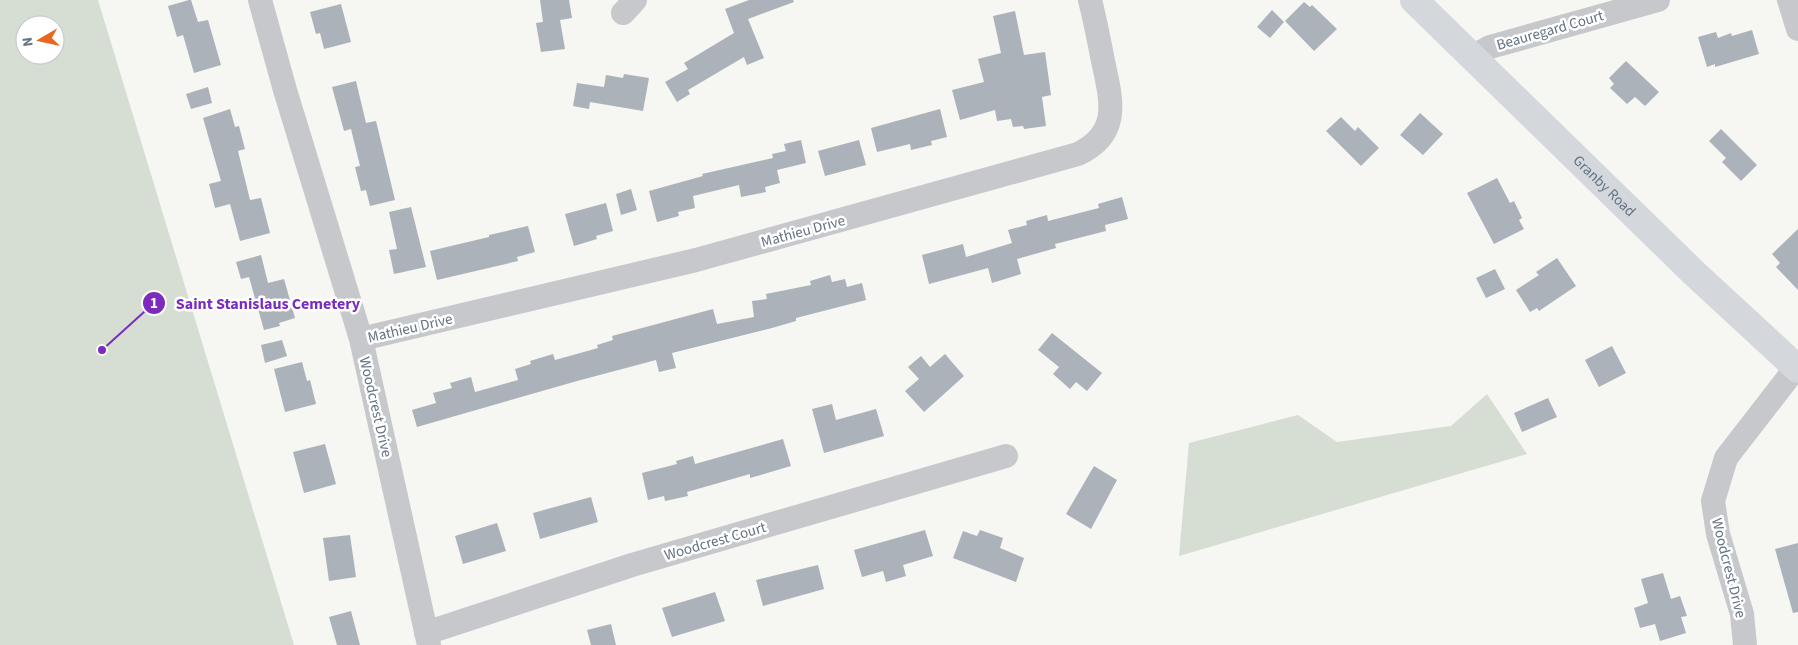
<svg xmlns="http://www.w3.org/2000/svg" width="1798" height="645" viewBox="0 0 1798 645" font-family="'Source Sans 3',sans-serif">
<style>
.green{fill:#d6ddd3;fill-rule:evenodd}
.building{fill:#abb2b9}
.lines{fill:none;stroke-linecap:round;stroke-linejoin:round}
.street{stroke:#c6c8cc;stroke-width:24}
.secondary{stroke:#d4d8dc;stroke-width:28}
.labels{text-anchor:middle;stroke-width:5;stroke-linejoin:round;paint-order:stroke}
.street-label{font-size:15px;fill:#647284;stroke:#fff}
.leader{fill:none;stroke:#7b2cbf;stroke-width:2}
.callout-dot{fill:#7b2cbf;stroke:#fff;stroke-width:2}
.mark-label{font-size:15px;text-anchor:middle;font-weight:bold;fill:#fff}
.callout-label{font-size:16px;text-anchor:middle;font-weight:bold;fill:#7b2cbf;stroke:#fff;stroke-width:5;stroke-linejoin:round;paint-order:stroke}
</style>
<rect width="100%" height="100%" fill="#f6f6f2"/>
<path class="green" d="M0,0h98l196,645h-294zM25,25h30v30h-30z
M1487,394l40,60 -348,102 10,-113 109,-28 39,27 114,-16z"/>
<path class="building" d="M189,0h2l7,22 10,-2 13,45 -27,8 -11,-38 -6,2 -9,-31z
M540,0h29l3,18 -12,2 5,29 -24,3 -5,-29 7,-1z
M749,0h44l1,2 -46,17 16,39 -17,7 -3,-8 -56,33 2,4 -13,8 -12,-20 23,-13 -4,-6 50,-30 -9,-24z
M1304,2l6,5 2,-2 25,24 -23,22 -29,-30z
M341,4l10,38 -27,7 -4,-16 -4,1 -6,-22z
M1272,10l12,12 -14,16 -13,-11z
M1015,11l9,44 21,-3 6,43 -9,2 4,29 -22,3 -1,-3 -10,1 -2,-8 -14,2 -2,-11 -35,10 -8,-30 32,-8 -6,-23 23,-6 -8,-37z
M1752,30l7,24 -44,13v-3l-8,3 -9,-30 18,-5 2,6 13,-5 1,3z
M1626,61l33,31 -14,14 -10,-9 -8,7 -17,-16 4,-4 -5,-6z
M624,74l25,4 -6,33 -53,-9 -1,7 -16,-3 4,-23 27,4 2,-12 17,3z
M356,81l10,42 10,-2 19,79 -25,6 -4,-16 -5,1 -6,-24 5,-1 -9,-37 -7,2 -12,-44z
M208,87l4,16 -21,6 -5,-15z
M230,109l5,18 4,-1 6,23 -7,2 12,49 11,-2 9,35 -30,8 -10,-37 -15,4 -6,-24 12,-3 -18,-63z
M940,109l7,28 -16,4 1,4 -21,5 -1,-6 -33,8 -6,-24z
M1420,113l23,21 -20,21 -23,-20z
M1341,117l14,14 3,-4 21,21 -18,18 -35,-35z
M1721,129l36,36 -16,16 -19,-19 4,-4 -17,-17z
M801,140l5,23 -29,7 3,13 -15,4 1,5 -25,5 -2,-12 -46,11 2,12 -17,4 1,4 -22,6 -8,-31 54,-15 -1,-2 71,-16 -1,-4 14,-3 -2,-7z
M859,140l7,25 -41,11 -7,-25z
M1497,178l13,25 4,-2 8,17 -3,2 5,9 -30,15 -27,-51z
M631,189l6,21 -16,5 -5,-21z
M1122,197l6,22 -23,6 1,6 -51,13 1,4 -39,11 4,15 -29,9 -4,-15 -59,16 -7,-29 41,-11 3,13 46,-14 -4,-13 19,-5 -1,-4 21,-6 1,6 51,-13 -1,-4z
M606,203l7,28 -17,5 1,3 -23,7 -9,-32z
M411,207l15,60 -32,7 -5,-24 8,-1 -8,-37z
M528,226l7,26 -18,5 1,4 -81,19 -7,-29 59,-14v-2z
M1798,229v61l-22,-23 4,-4 -8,-9z
M261,255l7,28 16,-4 11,39 -16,5 1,3 -16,4 -15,-53 -8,2 -5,-17z
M1557,258l19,28 -37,25 -2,-3 -7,4 -14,-22 23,-15 -3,-3z
M1495,269l10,20 -19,9 -10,-20z
M830,275l2,7 13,-3 2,8 15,-4 4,17 -70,18v3l-24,7 -100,25 4,15 -17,4 -3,-12 -79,21 -160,46 -5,-17 24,-7 -3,-10 19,-5 -2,-5 21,-6 4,15 43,-12 -3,-11 16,-5 -1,-3 23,-7 2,6 43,-12 -1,-3 16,-5 -1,-4 101,-27 4,15 37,-7 -2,-16 15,-2 -1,-5 45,-9 -1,-4z
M1052,333l50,40 -15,18 -11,-9 -6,7 -17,-15 6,-7 -21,-17z
M282,340l5,16 -22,7 -4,-18z
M1612,346l14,27 -27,14 -14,-27z
M945,354l19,22 -40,36 -19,-21 14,-12 -11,-12 13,-11 9,11z
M302,362l5,19 3,-1 6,24 -31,8 -11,-43z
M1548,398l9,19 -35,15 -8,-19z
M832,404l4,16 40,-11 8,27 -60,17 -12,-44z
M783,439l8,27 -41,12v-4l-63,18 1,4 -23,5 -1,-5 -16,4 -6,-27 35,-9 -1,-3 17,-5 2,8z
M325,444l11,40 -32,9 -11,-41z
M1094,466l23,14 -26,49 -25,-15z
M591,497l7,25 -58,17 -7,-26z
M497,523l9,28 -43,13 -8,-28z
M925,530l8,26 -30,9 3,11 -20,6 -3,-11 -21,6 -8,-27z
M980,530l23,8 -3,10 24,10 -8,24 -63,-24 10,-27 14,5z
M350,535l6,42 -27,4 -6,-43z
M1798,543v69l-5,1 -18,-64z
M818,565l6,24 -61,17 -7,-26z
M1663,573l8,26 9,-3 7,20 -6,1 5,16 -26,8 -5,-17 -15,4 -6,-20 14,-5 -7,-24z
M715,592l10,29 -53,16 -10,-29z
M351,611l9,34h-23l-8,-28z
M611,624l5,21h-25l-4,-15z"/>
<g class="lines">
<path class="street" d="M260,0l25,90 76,249 68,306
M1789,0l9,29
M623,13l12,-13
M1472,57l18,-10 168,-47
M361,339l335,-79 382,-106c44,-21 33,-55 25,-93 -4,-21 -8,-41 -13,-61
M426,633l206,-68 374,-109
M1745,645l-3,-31 -24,-80 -5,-33 13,-43 72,-93"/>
<path class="secondary" id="s1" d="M1414,0l280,273 104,96"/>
</g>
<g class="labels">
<g class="street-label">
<text transform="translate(1550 30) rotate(-16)" y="5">Beauregard Court</text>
<text dy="5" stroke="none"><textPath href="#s1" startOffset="266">Granby Road</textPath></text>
<text transform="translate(803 231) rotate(-15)" y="5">Mathieu Drive</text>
<text transform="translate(410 328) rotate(-13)" y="5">Mathieu Drive</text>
<text transform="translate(376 407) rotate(77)" y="5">Woodcrest Drive</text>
<text transform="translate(715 541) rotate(-16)" y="5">Woodcrest Court</text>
<text transform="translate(1729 568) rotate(76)" y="5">Woodcrest Drive</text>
</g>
</g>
<path class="leader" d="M102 350L154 303"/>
<g class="callout-dot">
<circle cx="102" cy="350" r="5"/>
<circle cx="154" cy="303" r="12"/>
</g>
<g class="mark-label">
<text x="154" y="308">1</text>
</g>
<g class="callout-label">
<text x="268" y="309">Saint Stanislaus Cemetery</text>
</g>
<g transform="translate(40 40) rotate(261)"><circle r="24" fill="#ffffff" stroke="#c1c7ce"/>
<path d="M0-4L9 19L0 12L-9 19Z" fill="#e86620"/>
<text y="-8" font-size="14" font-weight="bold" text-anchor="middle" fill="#647284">N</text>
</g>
</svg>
